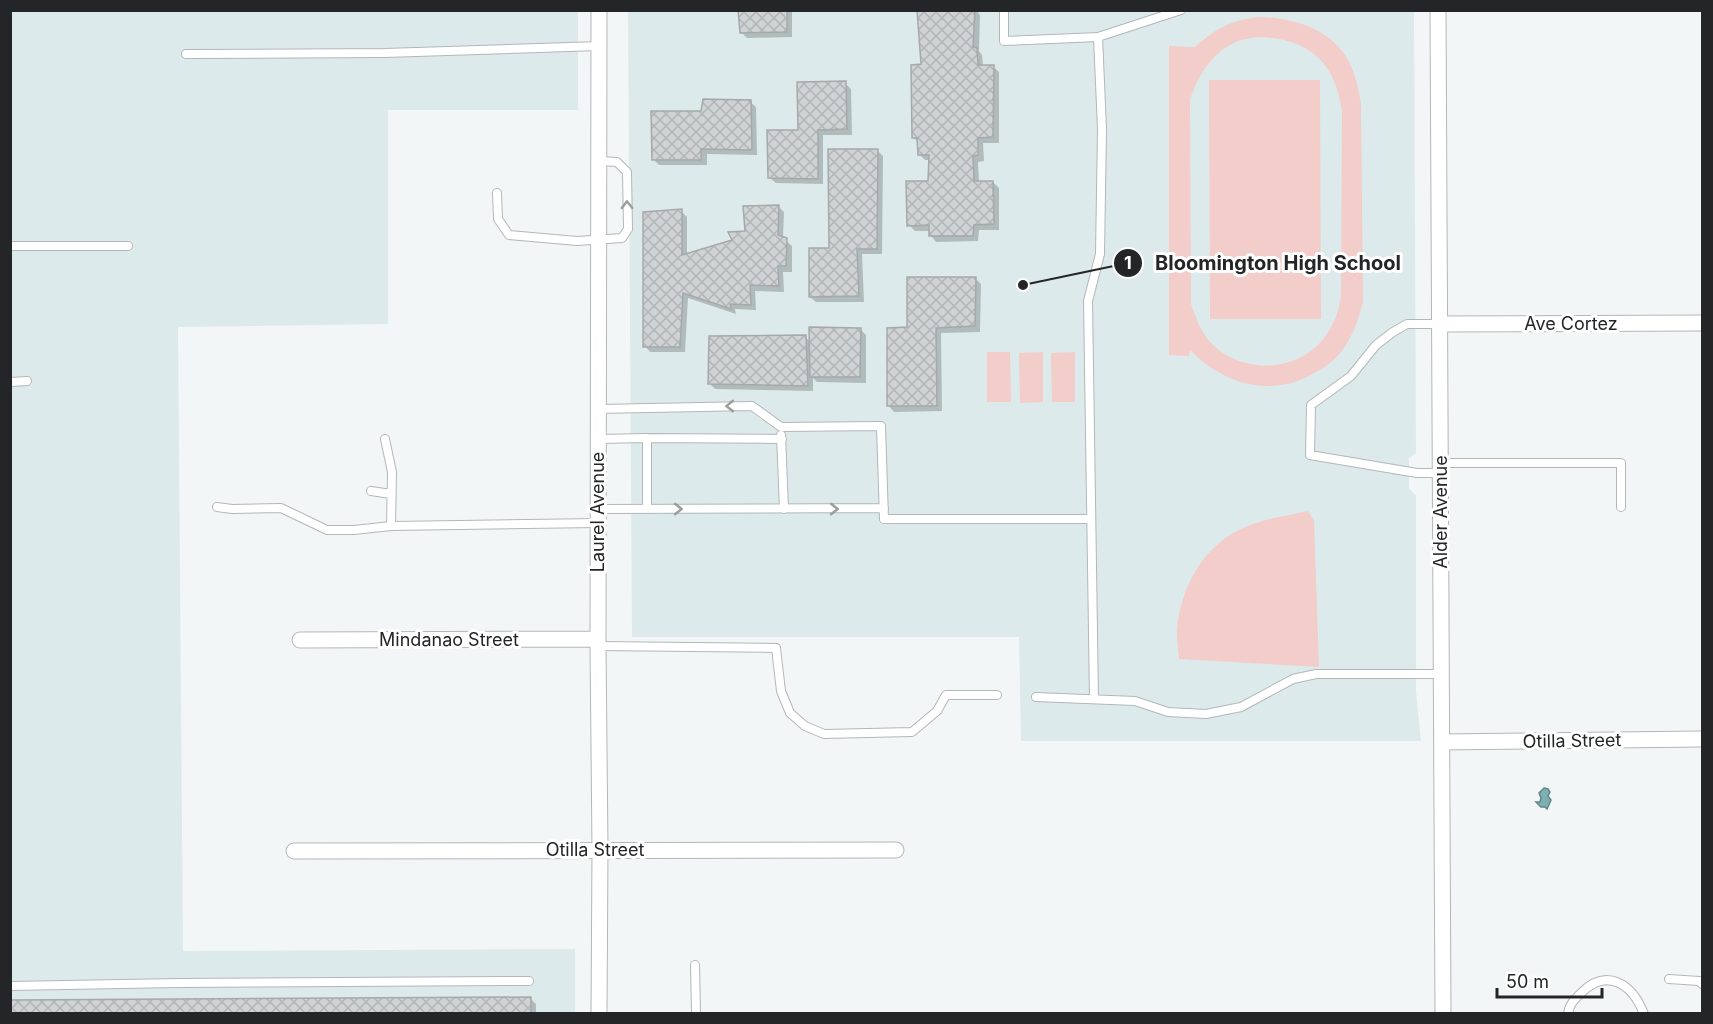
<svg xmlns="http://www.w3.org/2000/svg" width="1713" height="1024" viewBox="0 0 1713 1024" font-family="Inter,sans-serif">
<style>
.built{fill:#ddeaeb}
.pitch{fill:#f3cdca;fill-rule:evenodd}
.water{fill:#7eafb3;stroke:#638689;stroke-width:1.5}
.shadow{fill:#0003}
.building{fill:url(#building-cross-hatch);stroke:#a6a9aa;stroke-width:1.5}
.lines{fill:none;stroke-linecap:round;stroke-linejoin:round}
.service-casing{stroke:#b3b7b7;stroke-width:10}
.minor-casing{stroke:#b3b7b7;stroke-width:17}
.service{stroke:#fff;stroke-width:8}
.minor{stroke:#fff;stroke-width:15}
.oneway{stroke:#9c9d9d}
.labels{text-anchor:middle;stroke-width:6;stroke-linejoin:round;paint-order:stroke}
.street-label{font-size:18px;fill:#242526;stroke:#fff}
.leader{fill:none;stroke:#242526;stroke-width:2}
.callout-dot{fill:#242526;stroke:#fff;stroke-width:2}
.mark-label{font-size:18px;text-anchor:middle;font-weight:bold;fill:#fff}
.callout-label{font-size:20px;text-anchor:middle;font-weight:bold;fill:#242526;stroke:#fff;stroke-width:6;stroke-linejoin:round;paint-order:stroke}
</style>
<defs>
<pattern id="building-cross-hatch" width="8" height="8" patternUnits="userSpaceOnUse" patternTransform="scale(1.5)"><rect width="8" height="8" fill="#cfd3d3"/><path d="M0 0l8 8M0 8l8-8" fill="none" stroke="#b2b5b5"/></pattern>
</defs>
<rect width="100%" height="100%" fill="#f2f6f6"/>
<path class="built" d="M10,11h568v99h-190v214l-210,3 5,624 392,-2v64h-564z
M628,11h786l2,442 -7,5v30l7,8v195l5,50h-400l-2,-104h-387z"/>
<path class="pitch" d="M1257,17c30,0 66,9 85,34 12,15 16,35 19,53l2,198c-5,18 -10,35 -22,50 -9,12 -21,18 -34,25 -41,20 -86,5 -117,-27l-1,6 -20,-1v-309l26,1c20,-18 35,-26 62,-30zM1257,37c51,1 78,24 85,74l-1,183c-4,44 -38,76 -84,71 -17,-2 -33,-9 -45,-21 -11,-11 -16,-26 -21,-40l-1,-204c8,-25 22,-48 48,-59 6,-2 13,-3 19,-4z
M1209,80h111l1,239h-111z
M1010,352l1,50h-24v-50z
M1043,352v50l-23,1 -1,-50z
M1075,352v50h-23l-1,-49z
M1308,511l6,10 5,146 -140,-8c-1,-9 -2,-19 -2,-28 3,-42 25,-84 64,-102 20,-10 45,-13 67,-18z"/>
<path class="water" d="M1544,788l4,1 2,3 -2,4 3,4 -4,9 -2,-2h-4l-5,-5h4l1,-4 -2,-5z"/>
<path class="shadow" d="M739,10h53v27l-45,1 -6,-6z
M976,10l4,5 -1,36 3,4 1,11h10l6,6v71h-16l1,18 -6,1 1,20h14l6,6v42h-20l-1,11 -42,1 -5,-6 -1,-5h-15l-6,-6 21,-42v-23h-5l-6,-6v-11l-6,-6 9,-72 -4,-54z
M845,83l6,6 1,46h-29v49l-47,-1 -6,-5 30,-47z
M750,102l6,5 1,48 -50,-1v11h-48l-6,-6 50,-46z
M877,150l6,6 -1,98h-20l2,48h-48l-6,-5 20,-47z
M778,206l6,6 -1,26 9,8v26h-9l1,20 -29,-1 1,19 -21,-1 1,5 -48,-16 -3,54h-35l-5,-6 36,-135 6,6v38l47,-14z
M976,279l5,5 -1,48 -39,1 1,78 -48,1 -5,-6 20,-77z
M860,329l6,6v48l-49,-1 -4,-4v13l-98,-2 -5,-5 95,-47 6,5z
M530,998l6,6v10h-526z"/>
<path class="building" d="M738,10h49v22l-47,1z
M917,10h58l-2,37 4,1 1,17h16l-1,72 -15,1v17l-5,1 1,25h19l1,43 -20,1 -1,11h-44v-11l-22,1 -1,-45h22l1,-26h-11l-1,-17h-5l-1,-73 10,-1z
M846,81l1,48 -29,1v49l-50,-1 -1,-48h31l-1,-48z
M703,99l48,1 1,50 -51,-1v11h-49l-1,-49h50z
M828,149h50l-1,100h-20l2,47 -50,1v-49h20z
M779,205l-1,30 9,3 -1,28h-8l1,20 -29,-1 1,20 -21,-1 1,5 -48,-16 -3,54h-37v-135l39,-3v46l50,-15 -4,-8 17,-1 -2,-25z
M907,277h69l-1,49 -39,2 1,78h-50v-78l20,-1z
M809,327l52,1 -1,49h-50z
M806,335l2,51 -100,-2 1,-48z
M531,997v17h-521v-14z"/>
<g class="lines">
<g class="service-casing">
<path id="service" d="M1004,10v31l94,-4 4,92 -2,125 -12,47 6,398
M1098,37l83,-27
M186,54l199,-1 214,-7
M497,193l1,26 11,16 68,6 45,-3 6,-9 -1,-57 -10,-10 -18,-1
M10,246h118
M1439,324h-32l-14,8 -17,13 -25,31 -40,29 -1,50 107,18h24
M10,382l17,-1
M598,409l154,-3 29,21 100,-1 3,93h207
M781,435l3,74
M647,438l135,1
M385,439l7,33 -1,54
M598,439l49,-1v71
M1441,463h180v44
M371,491l20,3
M217,507l15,2 49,-1 46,22h27l37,-4 207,-3
M598,509l286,-1
M598,646l178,2 5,43 9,22 15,13 19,8 88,-2 25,-21 9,-16h51
M1036,697l99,4 33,11 38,2 35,-7 52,-28 23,-5h125
M695,965l1,49
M1669,979l30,2 3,3
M10,986l168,-3 351,-2
M1568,1014c1,-9 6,-14 12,-20 26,-27 52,-11 64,20"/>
</g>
<g class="minor-casing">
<path id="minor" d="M599,10l-1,636 2,204 -1,164
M1438,10l5,1004
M1439,324l263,-1
M300,640l298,-1
M1442,742l260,-3
M294,851l602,-1"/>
</g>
<use href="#service" class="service"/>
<use href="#minor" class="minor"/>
</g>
<defs><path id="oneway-chevron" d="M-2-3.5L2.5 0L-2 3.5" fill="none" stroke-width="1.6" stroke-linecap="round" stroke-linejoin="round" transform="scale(1.5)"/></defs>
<g class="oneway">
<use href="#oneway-chevron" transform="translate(627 205) rotate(-91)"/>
<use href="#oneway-chevron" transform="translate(730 406) rotate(179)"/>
<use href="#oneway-chevron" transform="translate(678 509)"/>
<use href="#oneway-chevron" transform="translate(834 509)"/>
</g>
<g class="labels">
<g class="street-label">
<text x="1571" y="330">Ave Cortez</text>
<text transform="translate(598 512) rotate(-90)" y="6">Laurel Avenue</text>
<text transform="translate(1441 512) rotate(-90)" y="6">Alder Avenue</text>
<text x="449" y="646">Mindanao Street</text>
<text transform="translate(1572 741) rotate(-1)" y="6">Otilla Street</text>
<text x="595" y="856">Otilla Street</text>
</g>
</g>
<path class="leader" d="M1023 285L1128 263"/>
<g class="callout-dot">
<circle cx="1023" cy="285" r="6"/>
<circle cx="1128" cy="263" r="15"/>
</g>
<g class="mark-label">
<text x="1128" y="269">1</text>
</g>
<g class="callout-label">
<text x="1278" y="270">Bloomington High School</text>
</g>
<rect width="1713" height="1024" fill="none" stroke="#242526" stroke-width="24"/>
<path d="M1497 988v9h105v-9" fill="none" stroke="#242526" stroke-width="3"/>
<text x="1506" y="988" font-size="18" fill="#242526" stroke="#ffffff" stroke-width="4.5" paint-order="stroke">50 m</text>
</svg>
